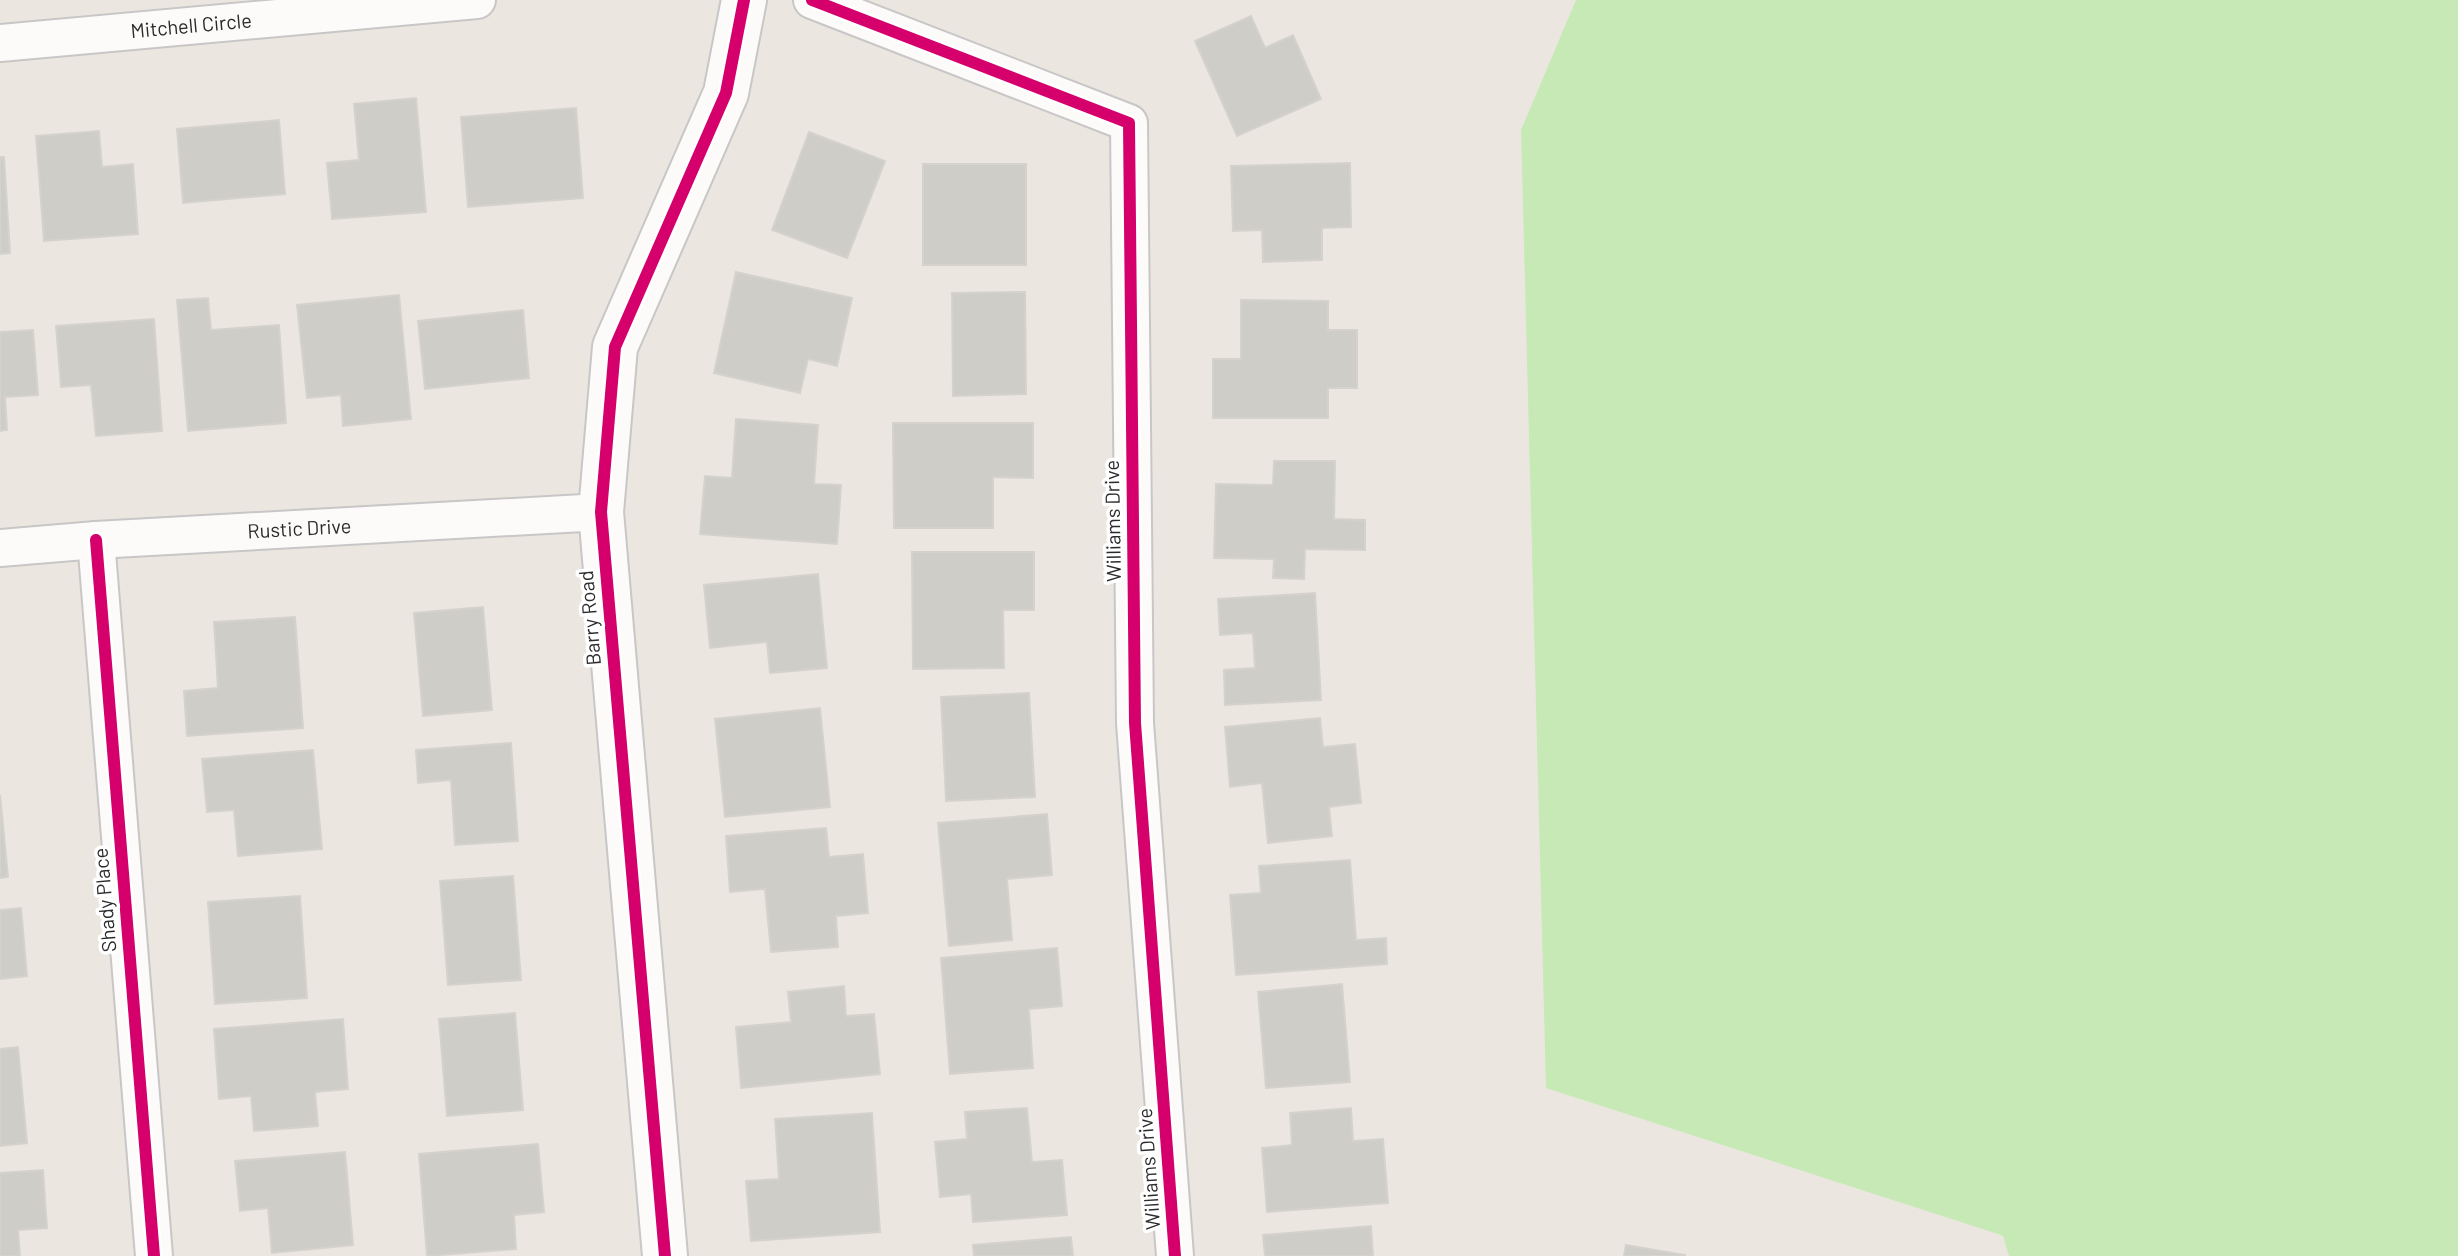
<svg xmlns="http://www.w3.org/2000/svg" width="2458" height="1256" viewBox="0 0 2458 1256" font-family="Barlow,sans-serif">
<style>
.green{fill:#c6e9b6}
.building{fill:#cfcdc8;stroke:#d5d2cc;stroke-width:2}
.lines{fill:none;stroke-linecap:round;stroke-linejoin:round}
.street-casing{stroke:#c8c6c6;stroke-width:40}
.secondary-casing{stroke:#c8c6c6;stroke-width:48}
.street{stroke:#fcfbfa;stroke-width:36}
.secondary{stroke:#fcfbfa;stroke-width:44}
.cycleway-casing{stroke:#fff;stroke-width:17}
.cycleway{stroke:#d6006c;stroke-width:12}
.labels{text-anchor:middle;stroke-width:7;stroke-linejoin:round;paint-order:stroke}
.street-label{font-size:20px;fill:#2b2b2b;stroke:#fff}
</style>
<rect width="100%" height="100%" fill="#ebe7e0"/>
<path class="green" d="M1576,0h882v1256h-449l-6,-20 -5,-2 -452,-146 -25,-958z"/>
<path class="building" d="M1251,16l14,32 28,-13 28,64 -84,37 -42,-95z
M416,98l10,114 -94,7 -5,-56 32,-3 -5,-56z
M576,108l7,90 -115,9 -7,-90z
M279,120l6,74 -102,9 -6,-74z
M99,131l3,36 31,-3 5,70 -94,7 -8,-105z
M809,132l76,29 -38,97 -75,-28z
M0,157h4l6,96 -10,1z
M1350,163l1,64 -29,1v32l-59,2 -1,-32 -29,1 -2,-65z
M923,164h103v101h-103z
M736,272l116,26 -15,68 -29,-7 -8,34 -86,-20z
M1025,292l1,102 -73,2 -1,-103z
M399,295l12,124 -68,7 -2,-31 -34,3 -10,-93z
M208,298l3,32 68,-5 7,98 -98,8 -11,-131z
M1241,300l87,1v29h29v58h-29v30h-115v-59h28z
M523,310l6,68 -104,11 -7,-68z
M154,319l8,112 -66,5 -5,-51 -30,2 -5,-61z
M33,330l5,65 -33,2 2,33 -7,1v-99z
M736,419l82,6 -4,59 27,1 -4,59 -137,-10 5,-58 27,2z
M893,423h140v55l-40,-1v51h-99z
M1274,461h61l-1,58 31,1v30l-60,-1 -1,30 -31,-1 1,-19 -60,-1 2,-74 57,1z
M912,552h122v58h-31l1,58 -91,1z
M818,574l9,94 -57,5 -3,-31 -57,6 -6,-63z
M1315,593l6,107 -96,5 -1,-35 31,-2 -2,-35 -33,2 -2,-36z
M483,607l9,103 -69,6 -9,-103z
M295,617l8,111 -116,8 -3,-45 34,-3 -4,-66z
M1029,693l6,104 -89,4 -5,-104z
M820,708l10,99 -105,10 -10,-98z
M1320,718l3,29 32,-3 6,59 -32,4 3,29 -64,7 -6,-60 -32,4 -5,-60z
M511,743l7,98 -63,4 -4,-65 -33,3 -2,-33z
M313,750l9,99 -84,7 -4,-46 -27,2 -5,-53z
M0,795l8,82 -8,1z
M1047,814l5,61 -45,4 5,61 -63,6 -11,-123z
M826,828l3,29 34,-3 5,59 -32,3 2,31 -67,5 -6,-63 -35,3 -4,-56z
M1350,860l6,80 30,-2 1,26 -151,11 -6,-80 31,-2 -2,-27z
M513,876l8,104 -73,5 -8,-104z
M300,896l7,102 -92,6 -7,-102z
M21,908l6,68 -27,3v-69z
M1057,948l5,58 -33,3 4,59 -83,6 -9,-116z
M1342,984l8,98 -84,6 -8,-96z
M844,986l2,30 28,-2 6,60 -139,14 -5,-61 55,-5 -3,-30z
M515,1013l8,97 -76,6 -8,-97z
M343,1019l5,70 -33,3 3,34 -64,5 -3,-35 -32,3 -5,-70z
M18,1047l9,96 -27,3v-97z
M1027,1108l5,54 30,-2 5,55 -94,7 -2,-28 -31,3 -5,-55 32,-3 -2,-27z
M1351,1108l2,33 30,-2 5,64 -121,9 -5,-64 30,-3 -2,-32z
M872,1113l8,119 -129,9 -5,-60 33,-2 -4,-60z
M538,1144l6,68 -30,3 2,34 -89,7 -8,-102z
M345,1152l8,93 -81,8 -4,-45 -28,3 -5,-50z
M43,1170l4,58 -29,2 2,26h-20v-83z
M1371,1226l2,30h-108l-2,-21z
M1071,1237l2,19h-99l-1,-11z
M1626,1245l59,10v1h-61z"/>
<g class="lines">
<g class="street-casing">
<g id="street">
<path d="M812,0l317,123 6,600 40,533"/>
<path id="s1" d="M0,43l477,-43"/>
<path d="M96,540l58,716"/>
<path id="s2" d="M0,548l96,-8 505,-28"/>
</g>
</g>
<g class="secondary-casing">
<path id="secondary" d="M665,1256l-64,-744 14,-165 111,-254 18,-93"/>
</g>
<use href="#street" class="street"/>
<use href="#secondary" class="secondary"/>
<g class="cycleway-casing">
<path id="cycleway" d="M812,0l317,123 6,600 40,533
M96,540l58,716
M665,1256l-64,-744 14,-165 111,-254 18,-93"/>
</g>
<use href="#cycleway" class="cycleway"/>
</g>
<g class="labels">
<g class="street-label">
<text dy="7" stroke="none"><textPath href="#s1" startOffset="192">Mitchell Circle</textPath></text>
<text transform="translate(1113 521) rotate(-91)" y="7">Williams Drive</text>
<text dy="7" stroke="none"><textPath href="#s2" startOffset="300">Rustic Drive</textPath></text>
<text transform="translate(590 618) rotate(-95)" y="7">Barry Road</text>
<text transform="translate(105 900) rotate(-95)" y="7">Shady Place</text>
<text transform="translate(1149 1169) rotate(-94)" y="7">Williams Drive</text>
</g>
</g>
</svg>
